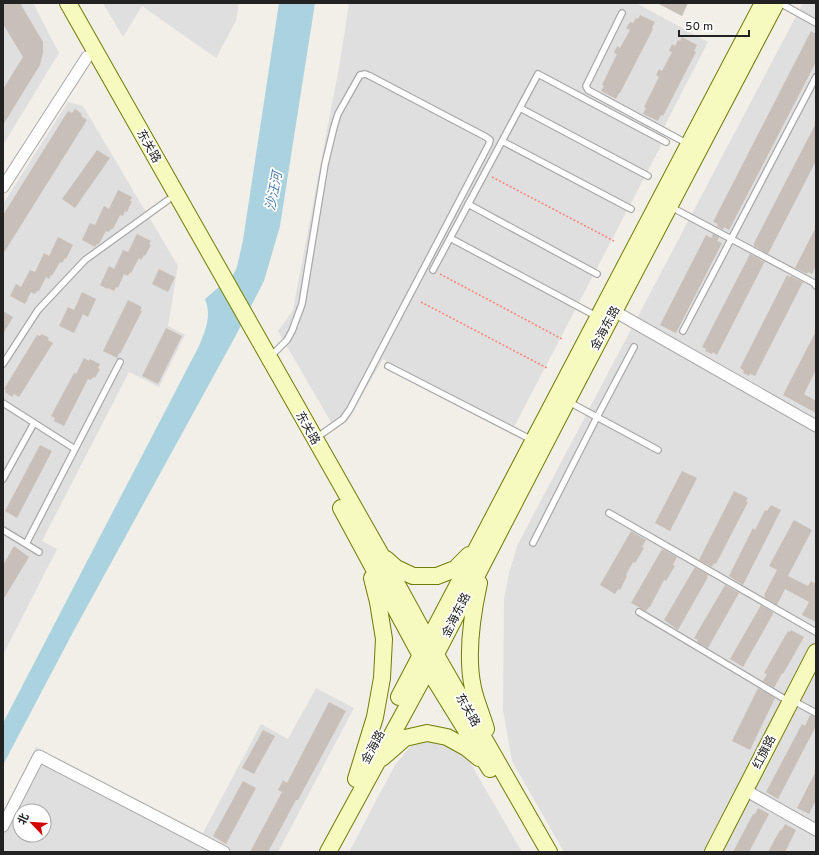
<svg xmlns="http://www.w3.org/2000/svg" width="819" height="855" viewBox="0 0 819 855" font-family="Overpass,'Noto Sans SC',sans-serif">
<style>
.residential{fill:#e0dfdf;fill-rule:evenodd}
.water{fill:#aad3df}
.building{fill:#c7bfb8}
.lines{fill:none;stroke-linecap:round;stroke-linejoin:round}
.lane-casing{stroke:#a9a9a9;stroke-width:8}
.street-casing{stroke:#a9a9a9;stroke-width:13}
.secondary-casing{stroke:#707d05;stroke-width:18}
.path{stroke:#fa8072;stroke-width:1.5;stroke-dasharray:2 2;stroke-linecap:butt}
.lane{stroke:#fff;stroke-width:5.5}
.street{stroke:#fff;stroke-width:11}
.secondary{stroke:#f7fabf;stroke-width:16}
.labels{text-anchor:middle;stroke-width:3.5;stroke-linejoin:round;paint-order:stroke}
.street-label{font-size:12px;fill:#222;stroke:#fff}
.water-label{font-size:13px;font-style:italic;fill:#4a7aab;stroke:#fff}
</style>
<rect width="100%" height="100%" fill="#f2efe9"/>
<path class="residential" d="M3,3h30l26,50 -56,92z
M103,3h136l-3,18 -20,37 -74,-52 -19,31z
M349,3h287l72,39 -47,91 5,3 -152,291 -131,-68 -35,61 -13,9 -57,-98 15,-21 48,-254z
M803,3h13v849h-252l-52,-91 -9,-51 1,-111 5,-26 9,-29z
M68,102l15,4 95,160 -10,60 17,9 -26,52 -30,-15 -87,169 15,8 -54,106v-451z
M316,688l38,20 -76,144h-275v-40l33,-65 167,86 58,-109 27,15zM20,811h24v24h-24z
M429,738l36,16 57,98h-173l46,-87 14,-17 12,-8z"/>
<path class="water" d="M279,3h36l-35,223 -16,55 -29,56 -163,297 -69,131v-42l196,-377c6,-15 13,-30 6,-47l28,-24 4,-8 6,-27z"/>
<path class="building" d="M3,3h17l23,39v10l-3,13 -37,60v-36l20,-32 -20,-33z
M657,3h31l-6,13z
M640,15l15,7 -3,6 1,1 -33,64h-1l-3,6 -15,-8 3,-5 -2,-1 15,-31 -3,-1 3,-7 3,2 10,-18 -4,-2 4,-6 3,1 3,-5 2,1z
M811,31l5,3v28l-87,168 -5,-3 -1,3 -6,-4 1,-2 -5,-2z
M682,37l15,8 -3,6 2,1 -33,64 -2,-1 -3,6 -15,-7 3,-6 -2,-1 15,-30 -3,-2 3,-6 3,2 10,-19 -3,-1 3,-7 3,2 3,-6 2,1z
M75,109l7,5 -1,2 6,4 -84,134v-39l65,-104 4,2z
M816,123v38l-48,93 -14,-8v-3z
M97,150l13,8 -35,50 -13,-9z
M118,190l14,7 -2,4h2l-5,11 -2,-1 -2,5 -3,-1 -7,14h-2l-2,3 -3,-1 -7,13h-2l-2,3 -13,-7 8,-17 5,2 9,-19 5,3z
M816,227v39l-4,8 -4,-2 -1,2 -12,-6z
M137,234l14,7 -2,3 2,1 -6,11 -1,-1 -3,5 -2,-2 -8,15 -1,-1 -2,4 -4,-2 -6,14 -2,-1 -2,4 -6,-3 -1,1 -7,-4 9,-19 5,3 9,-19 5,2z
M713,234l6,3 -2,4 5,2 -46,90 -16,-8 46,-90 5,3z
M58,237l15,8 -7,14 -1,-1 -3,5 -2,-1 -8,14 -1,-1 -2,4 -3,-2 -7,14h-2l-2,3 -4,-2 -6,12 -15,-8 6,-12 5,3 9,-17 5,2 9,-19 5,3z
M750,254l15,8 -1,1 -47,92 -4,-3 -1,2 -7,-3 1,-2 -4,-2z
M159,269l16,8 -7,15 -16,-8z
M787,275l3,2 1,-1 12,6 -48,94 -5,-2 -1,2 -6,-3 1,-2 -4,-3z
M82,292l14,7 -8,18 -5,-3 -9,19 -15,-7 9,-19 6,3z
M128,300l14,7 -2,3 2,1 -22,43 -1,-1 -2,5 -14,-7z
M3,311l10,6 -10,17z
M166,328l16,8 -24,48 -16,-8z
M816,331v39l-12,24 12,7v12l-33,-18z
M42,334l7,4 -1,2 5,3 -34,54 -5,-3 -2,3 -7,-5 1,-2 -2,-1 33,-54 3,1z
M84,358l5,3 1,-2 10,5 -2,4 2,1 -5,9 -2,-1 -2,3 -3,-1 -24,47 -10,-5 1,-3 -4,-2 23,-43 2,1z
M40,445l12,6 -35,67 -12,-7z
M682,471l15,7 -27,53 -15,-8z
M734,491l14,7 -2,3 2,1 -32,62 -2,-1 -2,4 -13,-7z
M771,505l10,5 -38,75 -14,-9 24,-48 2,2 10,-20 2,1z
M794,520l18,10 -24,46 20,10 3,-5 5,3v38l-14,-7 7,-13 -24,-13 -8,16 -12,-7v-2l-1,-1 13,-25 -8,-4z
M631,531l15,9 -4,7 2,1 -9,15 -2,-1 -7,13 1,1 -7,14 -2,-1 -3,5 -15,-9z
M14,546l15,11 -26,43v-35z
M662,549l15,8 -4,8 2,1 -9,15 -2,-1 -14,27h-1l-3,4 -15,-8z
M695,567l13,8 -1,2h1l-30,53 -14,-10z
M725,585l14,8 -31,55 -11,-6 1,-2 -4,-2z
M761,605l12,7v2l-30,53 -13,-8z
M791,630l13,7 -21,37 -1,-1 -8,15 -11,-7 4,-7 -3,-1 24,-42 2,1z
M758,688l17,10 -25,52 -18,-9z
M329,702l17,9 -48,89h-2l-28,52h-18l32,-60 -4,-2 5,-10 4,3z
M810,715l6,2v9l-38,73 -12,-7 36,-68 3,2z
M263,730l12,6 -21,38 -12,-6z
M816,771v29l-7,14 -12,-6z
M243,781l13,7 -30,56 -13,-8z
M758,808l11,6 -20,38h-16l20,-38h2z
M785,824l11,6 -11,22h-17l12,-22h2z"/>
<g class="lines">
<g class="lane-casing">
<path id="lane" d="M780,3l36,20
M622,13l-36,73 2,4 100,54
M520,108l128,68
M502,141l129,68
M468,204l129,70
M671,207l143,76 2,3
M450,238l146,78
M433,270l105,-196 128,68
M683,331l133,-254
M270,357l17,-17 5,-9 10,-27 23,-140 9,-37 4,-13 22,-39 5,-1 5,2 116,61 4,3 -1,4 -139,265 -7,10 -27,19
M3,364l35,-54 47,-50 83,-60
M388,366l144,74
M569,402l89,48
M3,403l72,46
M3,479l31,-56
M609,513l207,119
M3,530l36,22
M533,543l64,-126 37,-70
M26,544l94,-182
M639,612l149,89
M792,700l24,13"/>
</g>
<g class="street-casing">
<path id="street" d="M3,187l84,-130
M614,311l202,115
M745,790l71,40
M3,826l36,-70 185,96"/>
</g>
<g class="secondary-casing">
<path id="secondary" d="M68,3l313,552 47,86 121,211
M341,508l86,159 63,102
M386,559l10,9 17,8h24l18,-7 14,-14
M479,583c-7,32 -13,73 -6,105 3,14 9,27 13,41
M399,697l364,-694
M382,758l23,-20 22,-5 20,4 20,11 12,10
M356,779l19,-62 7,-39 2,-39 -6,-37 -6,-24
M328,852l108,-198 131,-253 209,-398
M713,852l103,-200"/>
</g>
<path class="path" d="M492,177l122,64
M440,274l122,65
M421,302l126,66"/>
<use href="#lane" class="lane"/>
<use href="#street" class="street"/>
<use href="#secondary" class="secondary"/>
</g>
<g class="labels">
<g class="street-label">
<text transform="translate(149 146) rotate(61)" y="4">东关路</text>
<text transform="translate(605 328) rotate(-62)" y="4">金海东路</text>
<text transform="translate(308 428) rotate(61)" y="4">东关路</text>
<text transform="translate(456 615) rotate(-63)" y="4">金海东路</text>
<text transform="translate(468 710) rotate(60)" y="4">东关路</text>
<text transform="translate(373 747) rotate(-62)" y="4">金海路</text>
<text transform="translate(764 752) rotate(-63)" y="4">红旗路</text>
</g>
<g class="water-label">
<text transform="translate(273 191) rotate(-79)" y="5">沙汪河</text>
</g>
</g>
<rect width="819" height="855" fill="none" stroke="#222222" stroke-width="8"/>
<g transform="translate(32 823) rotate(295)"><circle r="19" fill="#ffffff" stroke="#a7a7a7"/>
<path d="M0-3L7 15L0 10L-7 15Z" fill="#d40000"/>
<text y="-6" font-size="11" font-weight="bold" text-anchor="middle" fill="#222222">北</text>
</g>
<path d="M679 30v6h70v-6" fill="none" stroke="#222222" stroke-width="2"/>
<text x="685" y="30" font-size="12" fill="#222222" stroke="#ffffff" stroke-width="3" paint-order="stroke">50 m</text>
</svg>
